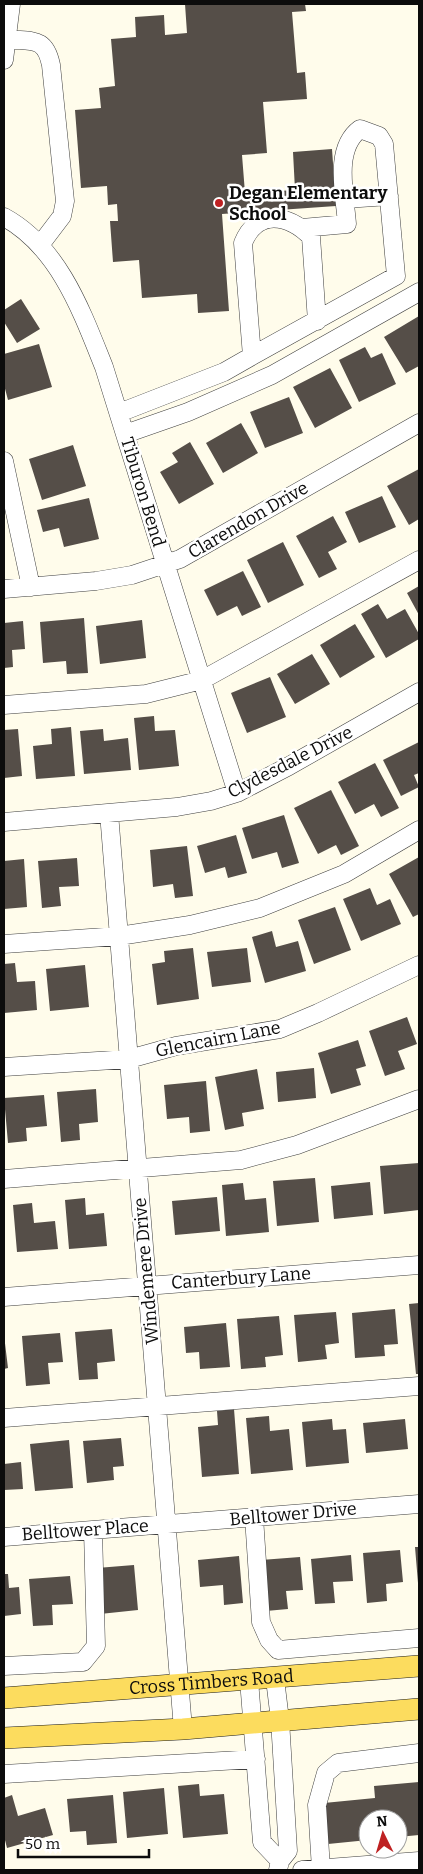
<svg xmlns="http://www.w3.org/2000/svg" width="423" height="1874" viewBox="0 0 423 1874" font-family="Bitter,serif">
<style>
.building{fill:#554e48}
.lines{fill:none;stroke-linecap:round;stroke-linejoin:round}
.minor-casing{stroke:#3f3f3f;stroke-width:19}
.major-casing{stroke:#1d1d1d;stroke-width:22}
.minor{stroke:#fff;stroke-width:18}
.major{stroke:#fcdc5e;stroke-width:21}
.poi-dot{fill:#be2122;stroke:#fff;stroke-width:2}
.labels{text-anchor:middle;stroke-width:5;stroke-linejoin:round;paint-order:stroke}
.poi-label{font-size:18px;font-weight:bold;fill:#0c0c0c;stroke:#fff;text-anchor:start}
.street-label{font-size:18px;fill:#0c0c0c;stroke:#fff}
</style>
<rect width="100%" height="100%" fill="#fffceb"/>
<path class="building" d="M185,4h120l1,7 -14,1 5,61 8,-1 2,27 -44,3 4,51 -25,2 3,38 50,-3 -2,-38 39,-3 4,57 -114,8 7,97 -31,2 -1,-19 -55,4 -3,-38 -26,2 -3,-41h8l-1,-17 -9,1 -1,-19 -26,2 -6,-78 26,-2 -2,-20 16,-2 -4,-47 25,-2 -1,-20 29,-2 1,20 22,-2z
M21,299l19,30 -23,14 -13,-21v-12z
M419,316v50l-13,7 -22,-36z
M39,344l13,43 -44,13 -4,-15v-31z
M365,347l6,11 11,-5 14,31 -37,18 -20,-42z
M330,368l22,40 -37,20 -22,-41z
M289,397l14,36 -38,15 -15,-36z
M241,423l17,30 -35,20 -17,-30z
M190,442l24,42 -35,20 -19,-32 18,-10 -6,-9z
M73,445l13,41 -44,14 -13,-41z
M419,469v50l-10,6 -22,-39z
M382,496l14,31 -37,16 -14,-31z
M89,498l10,41 -35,8 -5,-19 -16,4 -6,-22z
M333,516l14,26 -19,10 9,17 -18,9 -23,-42z
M283,542l21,43 -36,18 -21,-43z
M243,571l18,36 -19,9 -5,-10 -20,10 -13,-26z
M419,586v29l-12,-22z
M378,604l9,15 18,-10 14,25v5l-33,19 -25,-44z
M84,618l4,55 -21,1 -1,-13 -23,2 -3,-41z
M142,620l4,38 -46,6 -4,-38z
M23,621l2,28 -13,1 1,17 -9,1v-45z
M355,624l20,33 -35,21 -20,-33z
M312,654l18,30 -35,20 -18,-30z
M270,677l16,40 -39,16 -16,-40z
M154,716l1,15 20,-1 4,36 -40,4 -5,-52z
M71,727l4,49 -39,3 -3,-33 19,-2 -1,-15z
M18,729l4,47 -18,2v-48z
M103,729l1,12 24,-3 3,32 -47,4 -4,-43z
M419,742v31l-5,2 5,12 -18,9 -18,-36z
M375,763l24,45 -18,9 -7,-13 -19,10 -17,-32z
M331,790l28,56 -18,9 -5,-10 -18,9 -24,-46z
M284,815l15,48 -17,5 -5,-16 -25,7 -10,-31z
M236,835l11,38 -19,5 -3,-11 -20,6 -8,-27z
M187,846l6,50 -18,2 -2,-14 -20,3 -3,-37z
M419,857v57l-6,3 -24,-43z
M77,858l2,28 -20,1 2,19 -19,2 -4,-47z
M24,859l3,48 -23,2v-48z
M370,888l7,17 13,-6 11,25 -40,17 -18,-42z
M335,907l16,43 -37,14 -16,-44z
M272,931l4,16 22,-6 8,30 -41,12 -13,-46z
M193,948l6,51 -42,6 -5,-41 13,-2 -1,-11z
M247,948l4,34 -39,5 -5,-35z
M15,963l2,19 18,-1 2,29 -33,3v-49z
M85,965l4,42 -39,4 -4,-42z
M407,1017l10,27 -19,7 7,18 -20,7 -16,-45z
M358,1040l8,26 -10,3 5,16 -30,9 -13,-41z
M314,1068l2,30 -38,4 -2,-30z
M257,1069l7,40 -22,4 2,13 -19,4 -10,-53z
M206,1081l4,50 -20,2 -1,-16 -22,2 -3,-34z
M96,1089l2,33 -19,2 1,16 -19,2 -4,-50z
M44,1095l3,31 -21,2 1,13 -19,2 -4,-45z
M419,1163v47l-35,4 -4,-48z
M315,1178l4,44 -42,4 -4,-45z
M370,1182l3,33 -39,4 -3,-33z
M243,1183l2,17 21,-2 3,34 -43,4 -4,-51z
M217,1197l3,34 -45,4 -3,-34z
M85,1198l1,17 18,-2 3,33 -38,3 -4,-49z
M32,1203l2,20 21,-2 3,28 -41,3 -4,-47z
M419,1303v71h-3l-7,-70z
M395,1309l3,35 -14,1 1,11 -30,2 -3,-45z
M336,1312l3,31 -14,2 2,14 -29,3 -4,-47z
M279,1316l4,39 -18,2 1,10 -25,2 -4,-50z
M226,1323l4,44 -30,2 -1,-17 -13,1 -2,-26z
M112,1329l3,32 -18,2 1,16 -19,1 -4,-48z
M60,1333l3,29 -15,1 2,21 -24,2 -4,-50z
M4,1335l4,33 -4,1z
M234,1409l5,65 -37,3 -4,-50 20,-2 -1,-14z
M269,1416l1,15 19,-2 4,41 -42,4 -5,-56z
M332,1419l1,11 13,-1 3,34 -43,4 -4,-45z
M405,1419l3,30 -42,4 -3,-30z
M121,1438l3,28 -11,1 1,13 -27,3 -4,-42z
M69,1440l4,48 -38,3 -5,-47z
M21,1462l2,27 -19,1v-26z
M415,1547h4v36h-1z
M400,1550l3,32 -17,2 1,17 -20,2 -4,-50z
M351,1555l2,26 -20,1 2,21 -20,1 -4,-45z
M239,1556l4,47 -19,2 -1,-20 -23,2 -2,-27z
M300,1557l3,33 -17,1 2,18 -22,2 -5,-51z
M134,1565l4,45 -38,4 -3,-46z
M4,1574h4l1,14 10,-1 2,27 -17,2z
M70,1576l3,28 -21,1 1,20 -20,1 -4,-47z
M419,1782v53l-21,2v-18h-30v21l-40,4 -4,-41 51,-5 -1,-12z
M199,1784l1,12 24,-2 4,40 -45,4 -5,-52z
M164,1788l4,46 -41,4 -4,-46z
M12,1795l6,21 27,-8 8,27 -46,13 -3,-12v-38z
M113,1795l4,48 -30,2 -1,-14 -16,1 -3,-33z"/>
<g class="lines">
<g class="minor-casing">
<path id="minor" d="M7,39c25,3 38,-3 44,26l14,136 -3,15 -22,29
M4,60l7,-56
M345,199l44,-3
M4,217c55,30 78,95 100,150l133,426
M302,228l45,-4c-2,-29 -14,-75 13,-95l19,7 5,8 12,132 -144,80 -9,-113c14,-34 45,-29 68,-6l6,84
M119,413l105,-41 28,-16
M125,434l63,-22 84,-37 147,-83
M4,461l27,126
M4,589l92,-8 36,-6 48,-16 239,-136
M4,705l142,-11 56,-14 217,-120
M109,813l74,916
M4,822l173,-15 34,-6 26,-8 52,-27 130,-74
M4,944l115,-8 71,-11 70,-17 84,-34 75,-44
M4,1067l125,-8 47,-13 104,-17 38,-16 101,-48
M4,1179l237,-19 56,-15 122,-46
M4,1297l415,-32
M4,1418l415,-32
M254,1517l7,105 8,18 9,10 141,-12
M4,1537l415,-33
M4,1666l79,-4 13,-16 -3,-116
M275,1679l5,41 8,131 -8,10 -2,9
M249,1680l13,162 18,19
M4,1774l252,-15
M321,1869l-4,-64 9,-32 12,-10 81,-10
M302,1870l117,-9"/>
</g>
<g class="major-casing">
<g id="major">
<path id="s1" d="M4,1698l415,-32"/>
<path d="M4,1738l179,-9 236,-20"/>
</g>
</g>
<use href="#minor" class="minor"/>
<use href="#major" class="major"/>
</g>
<circle class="poi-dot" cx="219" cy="203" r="5"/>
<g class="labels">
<g class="poi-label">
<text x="229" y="199">Degan Elementary<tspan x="229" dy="21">School</tspan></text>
</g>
<g class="street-label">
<text transform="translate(143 492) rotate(73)" y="6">Tiburon Bend</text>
<text transform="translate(248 520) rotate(-30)" y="6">Clarendon Drive</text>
<text transform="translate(290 762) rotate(-27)" y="6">Clydesdale Drive</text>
<text transform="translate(218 1039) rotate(-11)" y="6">Glencairn Lane</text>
<text transform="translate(146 1271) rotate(-95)" y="6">Windemere Drive</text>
<text transform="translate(241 1278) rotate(-4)" y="6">Canterbury Lane</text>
<text transform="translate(293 1514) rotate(-5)" y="6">Belltower Drive</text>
<text transform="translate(85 1530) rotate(-4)" y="6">Belltower Place</text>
<text dy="6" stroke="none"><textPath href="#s1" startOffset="208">Cross Timbers Road</textPath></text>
</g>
</g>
<rect width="423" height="1874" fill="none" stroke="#0c0c0c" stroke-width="10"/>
<g transform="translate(383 1834) rotate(355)"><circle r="24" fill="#ffffff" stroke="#9e9e9e"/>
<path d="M0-4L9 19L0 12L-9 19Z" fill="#be2122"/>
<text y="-8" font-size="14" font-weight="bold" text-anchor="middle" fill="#0c0c0c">N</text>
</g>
<path d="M18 1849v8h131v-8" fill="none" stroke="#0c0c0c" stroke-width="2.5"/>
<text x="25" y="1849" font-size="15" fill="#0c0c0c" stroke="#ffffff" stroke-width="4" paint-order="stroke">50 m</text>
</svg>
